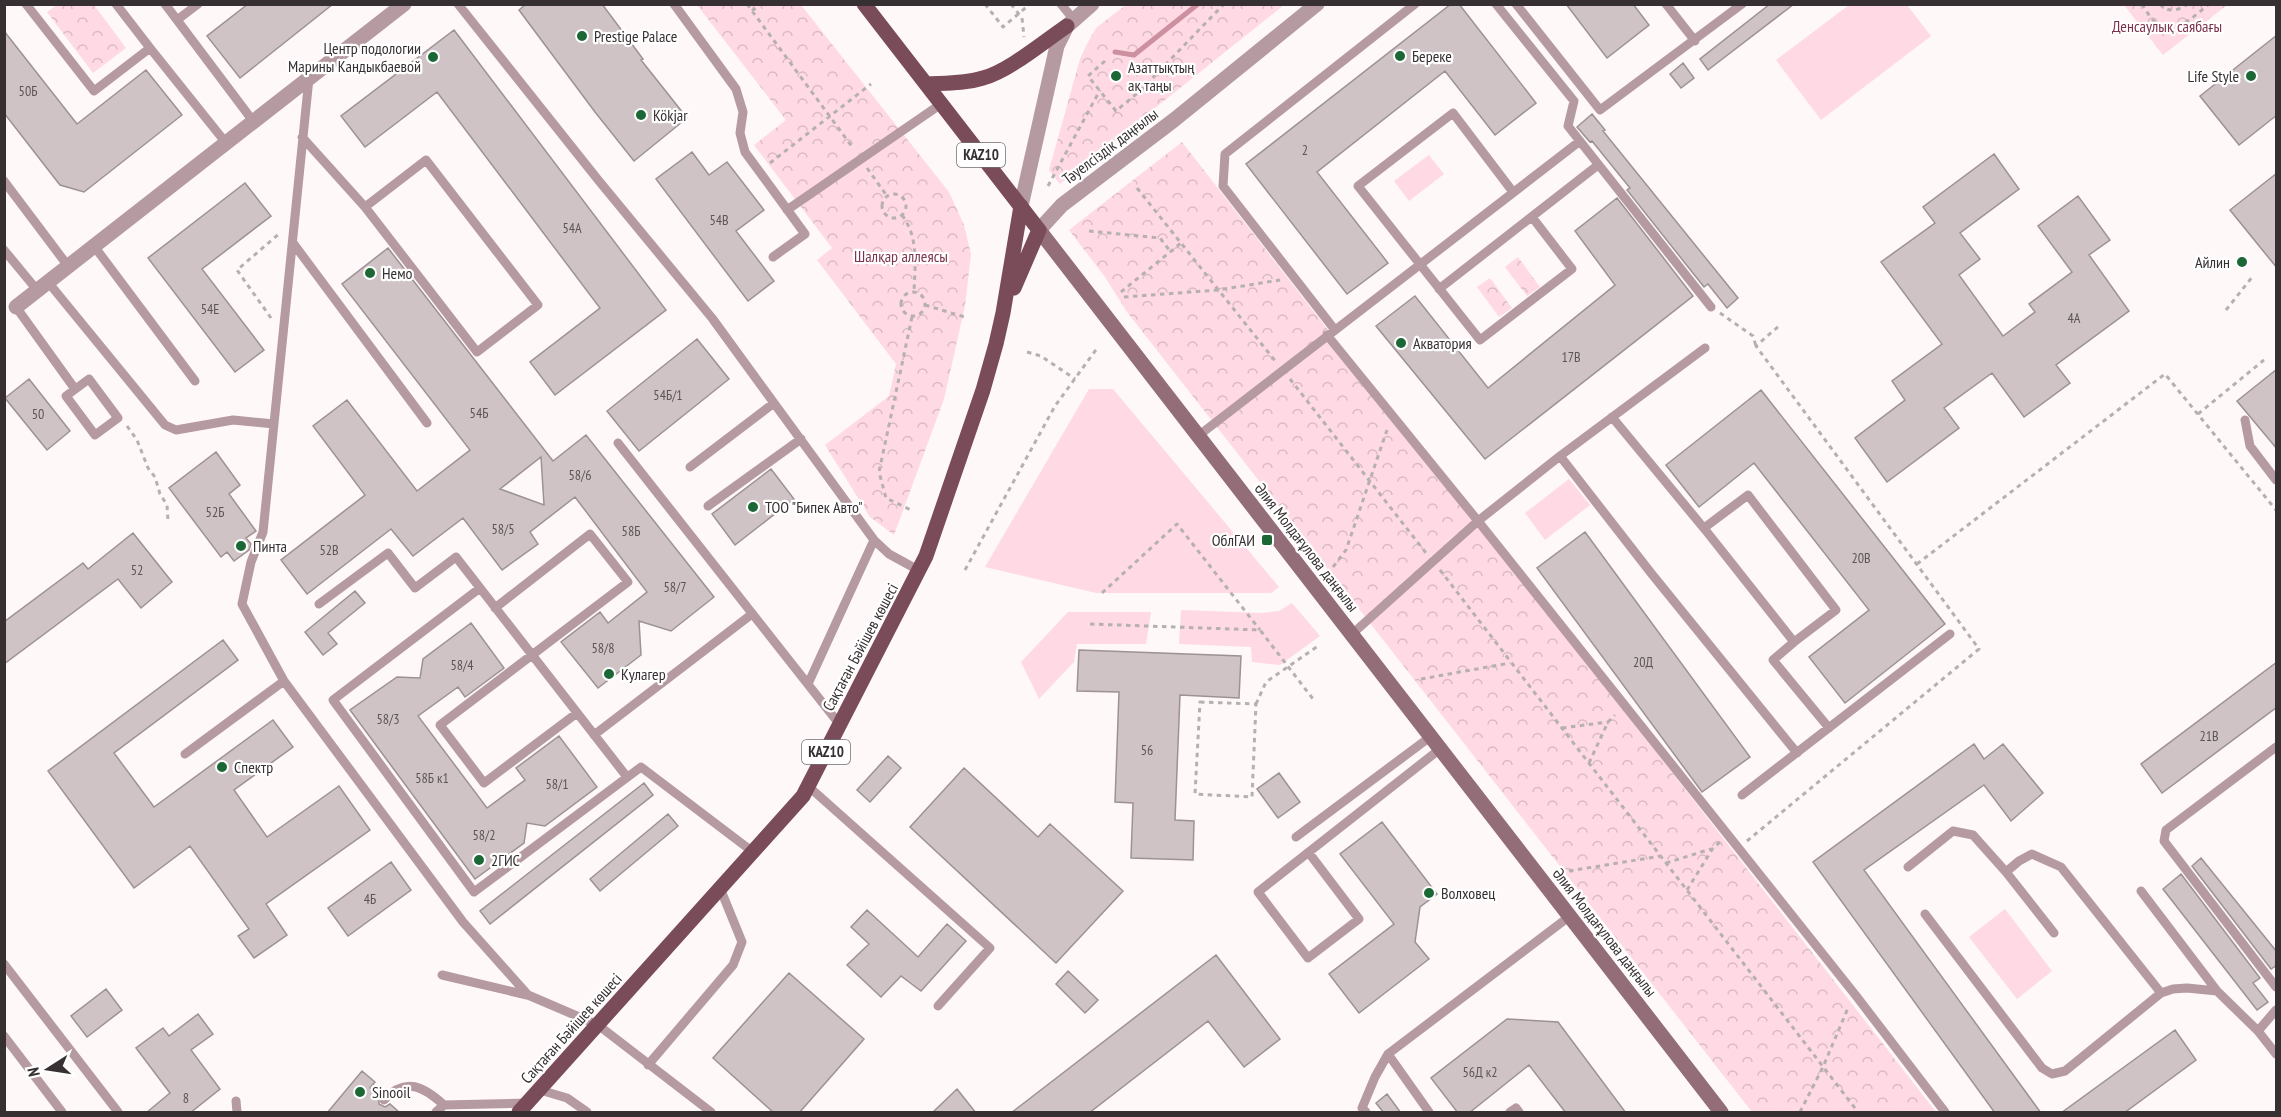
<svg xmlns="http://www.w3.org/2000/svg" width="2281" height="1117" viewBox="0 0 2281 1117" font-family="'PT Sans Narrow',sans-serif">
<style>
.grass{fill:#ffd9e3}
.park{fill:url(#park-crowns)}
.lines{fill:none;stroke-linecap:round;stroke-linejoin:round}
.stream{stroke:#cc90a0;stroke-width:5}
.building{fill:#d0c3c6;stroke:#9d9194;stroke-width:1.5;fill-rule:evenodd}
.path{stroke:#b6b0b1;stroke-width:3;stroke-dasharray:4.5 4.5;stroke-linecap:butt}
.service{stroke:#b69aa1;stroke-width:9}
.minor{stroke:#b69aa1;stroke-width:15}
.tertiary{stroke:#b69aa1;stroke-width:15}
.secondary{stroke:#936d77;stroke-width:15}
.primary{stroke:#7a4c5a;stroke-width:15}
.poi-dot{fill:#1b6736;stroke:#fff;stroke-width:2}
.labels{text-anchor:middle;stroke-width:4.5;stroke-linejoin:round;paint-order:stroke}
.number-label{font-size:14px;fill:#5c5557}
.shield{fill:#fff;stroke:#726e70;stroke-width:1.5}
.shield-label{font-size:15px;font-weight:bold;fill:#363032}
.park-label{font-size:16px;fill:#7d334d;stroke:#fff}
.poi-label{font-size:16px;fill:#363032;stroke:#fff;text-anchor:start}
.street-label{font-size:16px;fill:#363032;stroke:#fff}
</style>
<defs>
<pattern id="park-crowns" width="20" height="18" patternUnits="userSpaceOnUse" patternTransform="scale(1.5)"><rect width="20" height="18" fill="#ffd9e3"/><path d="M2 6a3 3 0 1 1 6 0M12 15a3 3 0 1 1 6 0" fill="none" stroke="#dbbbc3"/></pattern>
</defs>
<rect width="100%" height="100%" fill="#fef8f9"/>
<path class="grass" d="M1849,5h58l24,31 -110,84 -45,-60z
M1429,155l15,19 -35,27 -15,-20z
M1089,389h24l166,198 -8,6h-175l-111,-26z
M1569,479l21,26 -45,35 -20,-27z
M1292,603l28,33 -40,29 -28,-3 -1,-15 -72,-3 2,-34 81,3 17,-2z
M1068,612h83l-5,32h-69l-3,18 -35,37 -18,-37z
M2005,909l47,62 -35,28 -48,-62z"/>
<path class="park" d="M1127,4l157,1 -224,179 -11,-14 31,-111 7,-15 9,-16z
M57,5h37l32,43 -33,25 -46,-61z
M697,5h104l148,187 15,33 7,29 -6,52 -21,93 -50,136 -24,-18 -45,-72 64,-49 7,-32 -79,-104 15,-12 -78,-103 32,-25z
M2124,5h103l-64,50z
M1182,142l754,970h-184l-625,-800 -22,-35 -36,-47z
M1518,257l22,30 -13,9 -22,-29z
M1490,278l22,30 -13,9 -22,-30z"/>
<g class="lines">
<path class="stream" d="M1115,52l19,3 64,-51"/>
</g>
<path class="building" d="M248,4h85l-93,74 -33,-42z
M526,4h76l41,55 -2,1 46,58 -53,43 -39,-49 -76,-102z
M1451,4h8l77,99 -41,32 -50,-64 -128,101 71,91 -41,31 -101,-130z
M1566,4h67l16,21 -42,33z
M1770,4h24l-86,66 -8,-11z
M454,30l212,280 -111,85 -25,-33 70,-54 -163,-216 -72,55 -24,-31z
M4,31l73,93 69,-54 36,45 -98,77 -24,-7 -56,-72z
M2277,35v80l-38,30 -39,-49z
M1683,63l11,15 -13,10 -11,-14z
M1592,114l13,16 -2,1 135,167 -11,10 -19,-24 -4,3 -77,-97 3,-2 -38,-47 -2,1 -13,-15z
M692,152l17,23 18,-13 37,48 -28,21 38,50 -26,20 -92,-122z
M1994,154l25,35 -59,44 20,26 -21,16 44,61 32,-24 -6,-8 43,-32 -34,-46 40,-30 32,44 -21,15 40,56 -73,54 14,18 -46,34 -32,-44 -48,35 15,20 -72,54 -32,-44 50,-38 -13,-19 50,-37 -61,-82 54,-39 -12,-16z
M2277,173v95l-47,-58z
M245,183l26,33 -69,53 62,81 -29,22 -87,-114z
M1617,198l76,98 -208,163 -109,-133 39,-30 73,92 127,-103 -40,-54z
M388,248l165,213 33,-26 128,162 -43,34 -32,-10 2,34 -43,33 -37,-46 39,-30 8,11 39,-31 -72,-95 -45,35 8,12 -36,26 -39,-52 -50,38 -22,-27 -84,65 -26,-34 84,-65 -52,-69 34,-26 70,91 53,-41 -128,-166zM541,457l3,48 -44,-16z
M697,339l32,40 -90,72 -32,-40z
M2277,369v80l-40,-48z
M29,379l41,52 -23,19 -42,-52z
M1761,390l184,234 -100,79 -36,-46 60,-47 -115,-147 -55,44 -33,-42z
M216,452l24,33 -11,9 27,37 -10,7 5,6 -2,6 -15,11 -7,-9 -6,5 -52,-69z
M771,469l23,30 -59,46 -23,-31z
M1585,532l165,225 -48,35 -165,-224z
M133,533l39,49 -31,26 -23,-29 -114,85v-42l79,-59 5,6z
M355,591l10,12 -37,30 9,11 -14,11 -18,-23z
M471,623l33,45 -39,29 -7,-10 -40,29 69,92 38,-28 -9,-12 43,-32 38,51 -52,39 -18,-3 -3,20 -49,36 -125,-169 47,-33 23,1 3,-19z
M223,640l15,20 -124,93 40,54 119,-87 20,27 -59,43 33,47 72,-51 31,44 -104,74 21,31 -33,23 -16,-22 11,-7 -59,-83 -56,42 -86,-117z
M1079,650l162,6 -2,42 -59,-3 -5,125 19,1 -1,39 -62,-2 2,-55 -18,-1 4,-110 -42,-1z
M2277,662v45l-115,86 -21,-29z
M1974,744l10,15 19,-15 40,49 -32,28 -27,-36 -120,85 177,243h-46l-182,-251z
M888,756l13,12 -31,34 -13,-12z
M964,768l74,69 12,-13 73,67 -67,72 -146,-136z
M1279,773l21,29 -22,16 -21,-29z
M644,783l9,12 -163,129 -10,-13z
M668,814l10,12 -78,65 -10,-12z
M1382,822l55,72 -17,13 -5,35 14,17 -70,54 -30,-39 65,-50 -54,-70z
M2201,858l76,94v13l-6,4 -79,-103z
M391,862l20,28 -63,46 -20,-28z
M2181,874l79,104 -7,5 15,19 -11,8 -94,-121z
M867,910l51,47 29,-33 19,17 -45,50 -20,-15 -20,21 -34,-32 22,-21 -18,-17z
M1216,955l64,84 -36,28 -36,-46 -119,92h-78z
M1068,971l30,29 -13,13 -29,-29z
M789,973l75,66 -65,74h-25l-61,-55z
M106,989l16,21 -35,27 -16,-21z
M198,1014l15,20 -22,16 29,39 -30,24h-44l24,-20 -34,-45 27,-20 6,8z
M1507,1019l51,3 68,91h-60l-37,-48 -60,48h-11l-27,-35z
M2175,1030l21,30 -72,53h-63z
M362,1071l13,11 -5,6 9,7v9l6,3 5,-3 10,9h-73z
M957,1089l19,24h-44z
M1387,1094l14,19h-17l-8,-10z"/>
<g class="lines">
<path class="path" d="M747,4l106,144
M985,4l18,23 27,-23
M1011,4l11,14 2,19
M2142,4c4,6 9,16 15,19 20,12 37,-7 52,-19
M2160,4c7,9 19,7 27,0
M752,11l8,-7
M1105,61l-17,15 28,35 25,-21 83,-86
M770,163l101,-79
M867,168l20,28
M1048,186l52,-96
M1137,188l139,174
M882 206a12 12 0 1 1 24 0a12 12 0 1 1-24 0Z
M902,215c17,23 13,50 12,77
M1089,231l71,7 10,13
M901 304a12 12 0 1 1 24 0a12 12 0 1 1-24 0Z
M1121,292l60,-49
M1124,297l94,-7 62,-10
M925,305l43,13
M2226,310l27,-34
M1720,313l33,23 3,10
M912,317l-33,155 7,26 27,13
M271,318l-34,-48 43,-37
M1027,352l14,4 34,23
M1290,379l136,174
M2198,414l66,-54
M127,426l10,14 11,28 7,9 5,17 7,11 1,16
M1917,564l248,-190 111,136
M1333,567l13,-17 41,-120
M965,570l90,-164 43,-59
M1440,570l418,542
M1102,593l75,-69 83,106
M1090,624l170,6 53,69
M1421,679l89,-16
M1200,702l56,2 -4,93 -57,-3z
M1256,704l10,-22 52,-36
M1562,728l46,-6
M1589,763l19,-41 7,-7
M1747,841l232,-192 -223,-303 24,-21
M1666,863l45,-14
M1569,871l92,-15
M1687,890l26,-42 7,-6
M1800,1112l23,-45 25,-59"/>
<path class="service" d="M26,4l68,87 56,-43 -34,-44
M165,4l88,117
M458,4l141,177 113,137 162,222 15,14 31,17
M674,4l62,85 7,23 -3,21 5,19 60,82 -32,23
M1061,4l13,16
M1496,4l78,97 -6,25 143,181
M1516,4l84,106 142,-106
M1666,4l29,37
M177,20l21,-16
M150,48l76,95
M309,78l-46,454 -12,30 -9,42 42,77 179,241 65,73 70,30 113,87
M302,137l63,70
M426,160l112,145 -61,47 -112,-145z
M4,181l64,85
M1513,192l-60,-79 -95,73 122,154 92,-71 -40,-52
M787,210l154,-106
M293,243l134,180
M94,246l101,135
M4,250l33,40
M48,282l117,143 11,5 57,-10 41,4
M1439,289l159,-124
M16,307l59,82
M1335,330l-112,-144 2,-32 190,-150
M1327,335l151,186 82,-65 145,-108
M89,379l29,39 -23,17 -29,-39z
M1612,417l95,115 87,110 -21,18 56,68
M2245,420l5,26 26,34
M1198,436l382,-295
M618,443l222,282
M1560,456l91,117 146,180
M690,467l84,-64
M708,506l93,-67
M1704,528l44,-33 88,115 -42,32
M480,588l-147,112 141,192 167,-125 112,85
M319,604l69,-51 27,35 41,-31 171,220
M495,608l95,-74 38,48 -188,143 44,58 93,-70
M1351,635l127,-114 379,476 88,115
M808,684l66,-144
M594,735l158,-121
M2276,747l-110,83 -2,11 112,146
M185,754l99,-73
M808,786l182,162 -52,58
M1742,795l208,-161
M1296,837l134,-100
M1309,853l50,66 -51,39 -50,-66 182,-143
M1908,867l45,-36 20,4 33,37 13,-11 13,-7 29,13 100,126 12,-4 14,-1 30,3 41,40 18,23
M2006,872l48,61
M2141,891l76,100
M1925,914l117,154 10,6 13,-3 96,-78
M4,964l114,148
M442,975l85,20
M2258,1031l18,-21
M4,1036l58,76
M1388,1054l41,58
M648,1065l85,-100 9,-23 -22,-54
M540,1090l27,8 20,14
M384,1100c22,-24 40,-13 60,5
M236,1101l1,11
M436,1112l8,-7 84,-2
M1366,1112l-4,-4 13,-31 13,-23 182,-138
M1510,1112l6,-4 3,4"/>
<path class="minor" d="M16,307l388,-303"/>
<path class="tertiary" d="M1021,206l36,-160 10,-20 25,-22
M1039,230l23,-25 112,-85 143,-116"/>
<path class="secondary" d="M1039,230l682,882"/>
<path class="primary" d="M864,4l175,226 -25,58
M926,84c19,-1 38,0 57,-6 26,-7 60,-36 84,-52
M519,1112l284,-316 123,-240 57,-166 13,-46 7,-31 18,-107"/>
</g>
<g class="poi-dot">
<circle cx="582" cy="36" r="6"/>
<circle cx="1400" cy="56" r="6"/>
<circle cx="433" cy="57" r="6"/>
<circle cx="1116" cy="76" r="6"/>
<circle cx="2251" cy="76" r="6"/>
<circle cx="641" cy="115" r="6"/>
<circle cx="2242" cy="262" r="6"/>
<circle cx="370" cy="273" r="6"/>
<circle cx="1401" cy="343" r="6"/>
<circle cx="753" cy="507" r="6"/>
<rect x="1261" y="534" width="12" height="12" rx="3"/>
<circle cx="241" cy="546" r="6"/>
<circle cx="609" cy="674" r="6"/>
<circle cx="222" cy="767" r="6"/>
<circle cx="479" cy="860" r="6"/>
<circle cx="1429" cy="893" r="6"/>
<circle cx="360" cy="1092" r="6"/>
</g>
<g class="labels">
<g class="number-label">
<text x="28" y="96">50Б</text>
<text x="1305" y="155">2</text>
<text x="719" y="225">54В</text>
<text x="572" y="233">54А</text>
<text x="210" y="314">54Е</text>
<text x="2074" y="323">4А</text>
<text x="1571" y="362">17В</text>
<text x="668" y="400">54Б/1</text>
<text x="479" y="418">54Б</text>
<text x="38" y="419">50</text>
<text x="580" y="480">58/6</text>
<text x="215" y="517">52Б</text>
<text x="503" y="534">58/5</text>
<text x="631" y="536">58Б</text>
<text x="329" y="555">52В</text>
<text x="1861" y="563">20В</text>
<text x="137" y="575">52</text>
<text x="675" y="592">58/7</text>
<text x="603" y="653">58/8</text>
<text x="1643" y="667">20Д</text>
<text x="462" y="670">58/4</text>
<text x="388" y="724">58/3</text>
<text x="2209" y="741">21В</text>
<text x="1147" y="755">56</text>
<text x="432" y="783">58Б к1</text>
<text x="557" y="789">58/1</text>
<text x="484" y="840">58/2</text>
<text x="370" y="904">4Б</text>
<text x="1480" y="1077">56Д к2</text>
<text x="186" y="1103">8</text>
</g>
<g class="shield">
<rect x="957" y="143" width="48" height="24" rx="4.5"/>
<rect x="802" y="740" width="48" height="24" rx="4.5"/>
</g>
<g class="shield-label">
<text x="981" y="160">KAZ10</text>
<text x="826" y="757">KAZ10</text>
</g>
<g class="park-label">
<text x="2167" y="32">Денсаулық саябағы</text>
<text x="901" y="262">Шалқар аллеясы</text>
</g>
<g class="poi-label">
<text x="594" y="42">Prestige Palace</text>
<text x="421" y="54" text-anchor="end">Центр подологии<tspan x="421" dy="18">Марины Кандыкбаевой</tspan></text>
<text x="1412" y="62">Береке</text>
<text x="1128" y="73">Азаттықтың<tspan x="1128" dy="18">ақ таңы</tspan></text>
<text x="2239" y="82" text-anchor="end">Life Style</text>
<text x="653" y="121">Kökjar</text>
<text x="2230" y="268" text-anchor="end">Айлин</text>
<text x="382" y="279">Немо</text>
<text x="1413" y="349">Акватория</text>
<text x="765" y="513">ТОО "Бипек Авто"</text>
<text x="1255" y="546" text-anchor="end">ОблГАИ</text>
<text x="253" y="552">Пинта</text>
<text x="621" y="680">Кулагер</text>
<text x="234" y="773">Спектр</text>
<text x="491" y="866">2ГИС</text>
<text x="1441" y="899">Волховец</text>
<text x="372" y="1098">Sinooil</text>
</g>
<g class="street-label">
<text transform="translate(1110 146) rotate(-37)" y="6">Тәуелсіздік даңғылы</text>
<text transform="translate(1307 547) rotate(52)" y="6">Әлия Молдағұлова даңғылы</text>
<text transform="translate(860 647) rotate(-62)" y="6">Сақтаған Бәйішев көшесі</text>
<text transform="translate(1605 932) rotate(52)" y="6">Әлия Молдағұлова даңғылы</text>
<text transform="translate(571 1028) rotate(-48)" y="6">Сақтаған Бәйішев көшесі</text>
</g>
</g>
<rect width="2281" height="1117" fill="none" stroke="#363032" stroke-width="12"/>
<g transform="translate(48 1069) rotate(258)" stroke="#ffffff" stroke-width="4.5" paint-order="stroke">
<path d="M0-4.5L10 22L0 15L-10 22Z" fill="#363032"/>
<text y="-9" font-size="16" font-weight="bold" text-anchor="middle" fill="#363032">N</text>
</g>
</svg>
